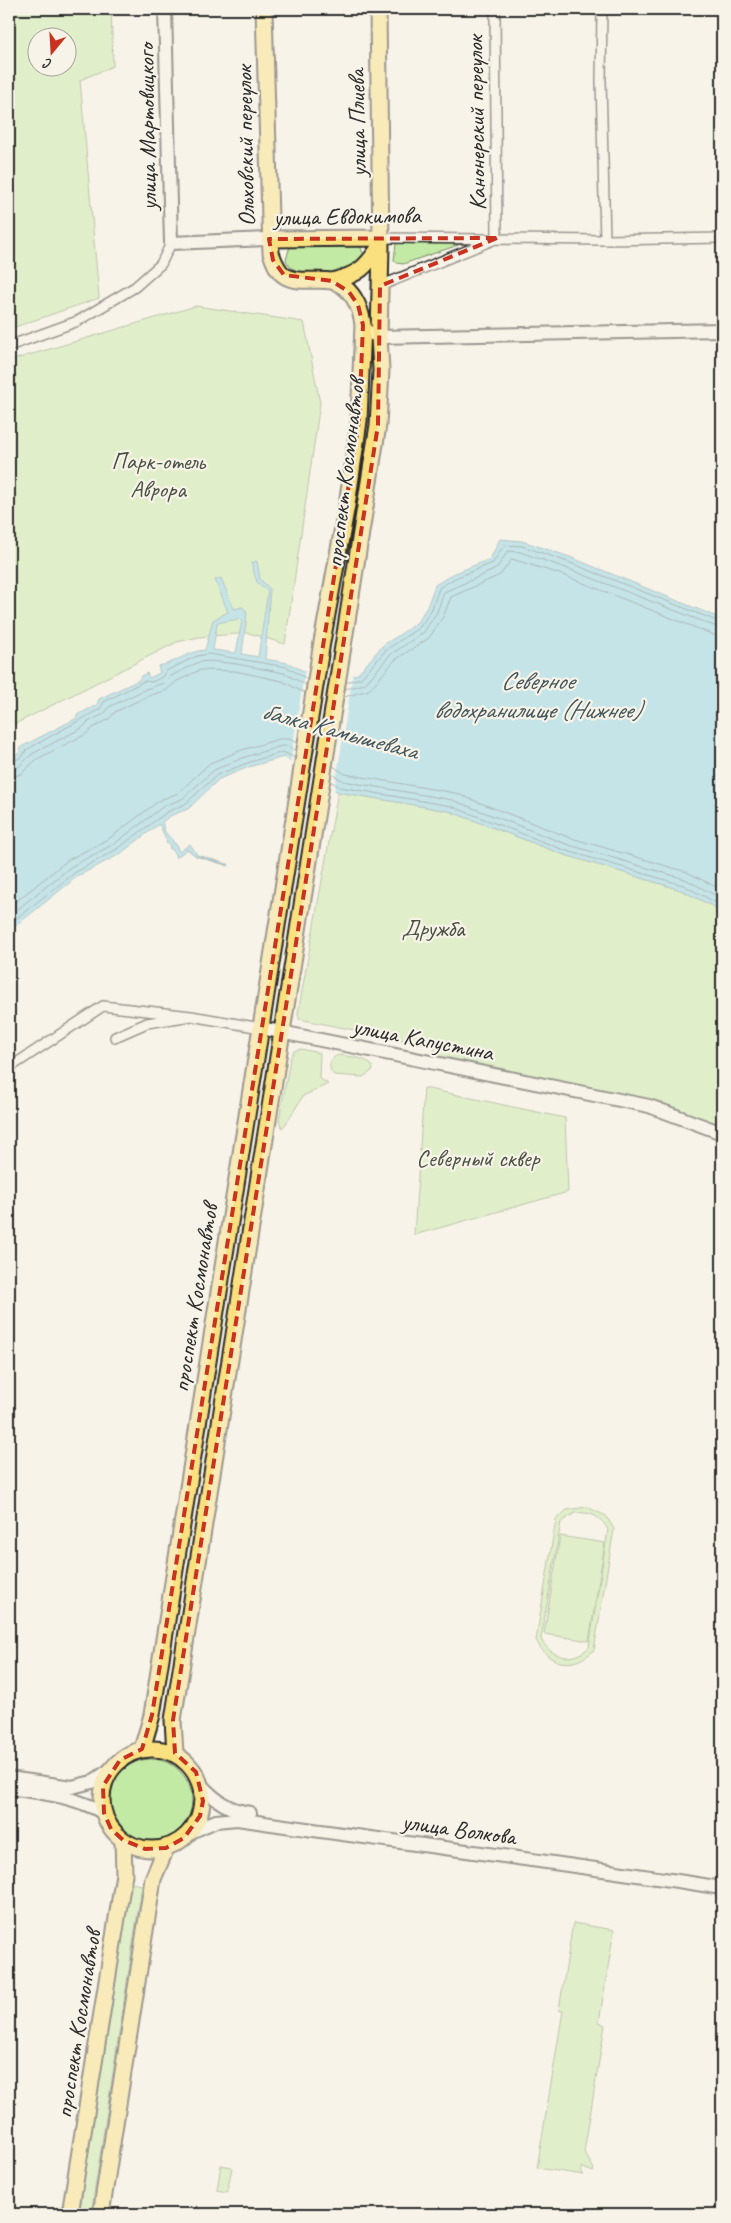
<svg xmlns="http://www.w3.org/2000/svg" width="731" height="2223" viewBox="0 0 731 2223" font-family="Caveat,sans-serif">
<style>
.green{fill:#c3eaa5;stroke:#778a68;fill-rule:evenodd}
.water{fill:#88d2e8;stroke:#638f9c;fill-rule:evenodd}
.pier{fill:#f7f3e8}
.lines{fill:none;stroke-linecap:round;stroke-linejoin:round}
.shore{stroke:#506e77;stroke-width:1}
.stream{stroke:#638f9c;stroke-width:2.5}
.street-casing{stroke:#2b2b2b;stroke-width:12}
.secondary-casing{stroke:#2b2b2b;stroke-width:16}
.primary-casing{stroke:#2b2b2b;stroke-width:19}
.street{stroke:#f7f3e8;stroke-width:9}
.secondary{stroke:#f7f3e8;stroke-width:12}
.primary{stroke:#fbe080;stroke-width:15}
.marked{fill:none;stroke:#c8321e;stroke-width:4;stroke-dasharray:10 6;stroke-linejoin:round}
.labels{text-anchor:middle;stroke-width:4.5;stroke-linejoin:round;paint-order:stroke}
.street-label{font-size:24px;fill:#2b2b2b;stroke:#f7f3e8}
.park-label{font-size:24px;fill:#495143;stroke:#f7f3e8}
.water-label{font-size:25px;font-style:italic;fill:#42555a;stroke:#f7f3e8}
</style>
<rect width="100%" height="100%" fill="#f7f3e8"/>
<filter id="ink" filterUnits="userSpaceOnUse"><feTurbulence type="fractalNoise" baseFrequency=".02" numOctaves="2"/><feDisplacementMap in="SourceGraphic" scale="10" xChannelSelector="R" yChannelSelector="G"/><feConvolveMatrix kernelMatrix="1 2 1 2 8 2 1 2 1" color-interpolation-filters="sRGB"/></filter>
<g filter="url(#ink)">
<path class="green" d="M9,9h102l2,57 -33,14 19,218 -90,31zM38,38h30v30h-30z
M461,240v4l-58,20 -6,-1 -3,-3 2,-16 4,-2z
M357,244l4,4 3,8 -18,17c-18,0 -52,7 -60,-13l4,-14z
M196,306l108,16 16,81 -35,241 -36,-11 -50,4 -22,5 -168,85v-366z
M338,792l111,19 113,43 119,36 41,21v215l-64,-25 -95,-17 -130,-28 2,-10 -136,-27 -1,-6z
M301,1049l19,4 -1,25 9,6 -25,12 -18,29 -3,3 -3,-8 11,-61 4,-8z
M339,1055c10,2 33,2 34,15l-10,7 -29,-2c-7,-7 -5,-17 5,-20z
M424,1088l141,30 3,74 -154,43z
M587,1507l19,9 8,13 -20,121c-20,20 -46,16 -58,-10l20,-121 11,-9zM575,1513c15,-2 27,4 33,17l-19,117c-15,16 -38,12 -48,-8l20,-117z
M560,1536l45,7 -16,98 -45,-7z
M110 1800a41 41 0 1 1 82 0a41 41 0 1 1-82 0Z
M131,1883l11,2 -51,329h-12z
M573,1923l41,7 -15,92 6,3 -21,127 10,17 -1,3 -12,-5v4l3,4 -47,-7 26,-157 -4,-1z
M221,2165l11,2 -5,25 -10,-2z"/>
<path class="water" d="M500,539l22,2 48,16 152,62v292l-41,-21 -119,-36 -113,-43 -111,-19 -54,-35 -35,10 -30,12 -31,30 -18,7 -8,6 3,10 8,9v2l3,1 3,8 11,-8 8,12 -1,1 -10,-8 -11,9 -3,-8 -4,-2 1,-3 -4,-2 1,-2 -8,-17 -39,30 -42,22 -69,55v-171l11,-8 1,-5 56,-29v-3l20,-10 2,-6 40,-19 2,-4 6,-3 2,5 11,-5 -2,-7c16,-2 30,-15 47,-16l8,-30 15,-8 -13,-32 6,-2 13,31 9,-2 4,6 -5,41 16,3 10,-66 -11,-9 -6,-19 6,-2 3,18 10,10 -5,70 23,4 37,19 33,-8 24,-28 34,-22 11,-17 8,-22 18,-11 37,-15zM239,619l3,1 -6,33 -23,-3 4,-27z"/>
<path class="pier" d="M305,669l20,11 28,-7 -19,120 -44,-29z"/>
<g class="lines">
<path class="shore" d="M346,682l15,-4 25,-28 34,-23 12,-18 7,-21 16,-10 38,-15 11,-18 18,1 46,16 154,61
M345,689l20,-5 25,-29 34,-23 13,-20 7,-20 52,-23 12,-18 12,1 46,16 156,61
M344,697l25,-7 26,-30 34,-22 14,-21 8,-20 49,-22 12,-16 51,16 151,60 8,2
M9,764l14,-8 3,-6 74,-41 4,-7 40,-21 8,1 10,-5 4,-6 31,-15 12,-2 78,13 20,12
M333,766l12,8 110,19 113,44 119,35 35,18
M9,770l8,-2 15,-14 50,-26 6,-6 16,-8 5,-7 37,-18 18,-6 7,-7 28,-14 11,-1 27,3 47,9 22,12
M332,774l11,7 109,19 114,44 119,35 37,20
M9,778l12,-4 16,-15 49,-25 7,-6 16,-9 6,-7 33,-16 19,-6 10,-9 23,-11 35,1 47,10 23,12
M330,781l10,6 111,19 113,44 119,35 39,21
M9,907l59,-47 42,-22 50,-38 18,-7 32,-30 32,-13 37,-11h10l8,4
M9,916l63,-50 42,-22 50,-38 18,-7 32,-29 31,-13 36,-11h7l8,5
M9,924l67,-52 41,-23 50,-37 18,-8 32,-29 30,-12 36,-11 12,6"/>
<path class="stream" d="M198,856l30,9"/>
<g class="street-casing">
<path id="street" d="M495,9l2,229
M602,9l-1,71 4,160
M381,238l224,2 117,-2
M380,286l113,-46
M9,346l69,-25 57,-34 26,-23 10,-21
M115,1037l32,-14 44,-7 70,12
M9,1068l94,-62 88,10"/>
</g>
<g class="secondary-casing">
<path id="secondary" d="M165,9l6,234 98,-4
M363,325l1,5 15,7 343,-7
M261,1028l388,78 73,27
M9,1778l63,9 20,-5 18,-12
M201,1785c15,16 28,25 49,28
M9,1788c33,5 65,8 95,25
M191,1832l25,-11 21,-2c161,24 324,43 485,69"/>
</g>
<g class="primary-casing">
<path id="primary" d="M269,239l112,-1
M332,281c27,-6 34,-14 49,-36
M102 1799a50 50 0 1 1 100 0a50 50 0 1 1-100 0Z
M142,1749l10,-34 170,-1073 25,-137 12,-84 4,-96c-2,-18 -12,-40 -32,-44 -15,-3 -32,3 -46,-5 -8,-5 -11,-15 -14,-23l-7,-244
M175,1753l-2,-33 205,-1295 3,-55 -2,-33 2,-92 -3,-236
M70,2214l54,-340 -1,-34
M101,2214l52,-335 13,-31"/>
</g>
<use href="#street" class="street"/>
<use href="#secondary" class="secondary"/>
<use href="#primary" class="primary"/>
</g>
</g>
<path d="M0 0H731V2223H0ZM497,238l-117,48 -2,139 -205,1295 2,33 21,19 7,29 -3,15 -16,22 -18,10 -21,1 -22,-9 -12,-11 -7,-16 -1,-27 17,-26 22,-11 10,-34 207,-1294 4,-96 -5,-20 -9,-13 -17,-11 -48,-6 -11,-15 -4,-21z" fill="#f7f3e8" fill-opacity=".55" fill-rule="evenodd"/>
<path class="marked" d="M497,238l-117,48 -2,139 -205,1295 2,33 21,19 7,29 -3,15 -16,22 -18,10 -21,1 -22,-9 -12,-11 -7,-16 -1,-27 17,-26 22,-11 10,-34 207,-1294 4,-96 -5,-20 -9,-13 -17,-11 -48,-6 -11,-15 -4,-21z"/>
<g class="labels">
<g class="street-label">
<text transform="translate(357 123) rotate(-91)" y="8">улица Плиева</text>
<text transform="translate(476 123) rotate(-91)" y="8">Канонерский переулок</text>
<text transform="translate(147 127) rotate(-91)" y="8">улица Мартовицкого</text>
<text transform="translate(245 146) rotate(-91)" y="8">Ольховский переулок</text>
<text transform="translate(347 216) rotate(-1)" y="8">улица Евдокимова</text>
<text transform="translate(345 473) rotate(-83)" y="8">проспект Космонавтов</text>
<text transform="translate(423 1039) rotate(11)" y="8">улица Капустина</text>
<text transform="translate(195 1298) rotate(-81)" y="8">проспект Космонавтов</text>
<text transform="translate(459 1829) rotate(8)" y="8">улица Волкова</text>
<text transform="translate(78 2024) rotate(-81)" y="8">проспект Космонавтов</text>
</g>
<g class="park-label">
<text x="158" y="469">Парк-отель<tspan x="158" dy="28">Аврора</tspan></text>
<text x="433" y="936">Дружба</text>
<text x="478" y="1166">Северный сквер</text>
</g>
<g class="water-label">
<text x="537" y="689">Северное<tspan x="537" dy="29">водохранилище (Нижнее)</tspan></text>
<text transform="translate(340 730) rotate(15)" y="9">балка Камышеваха</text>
</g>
</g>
<rect width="731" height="2223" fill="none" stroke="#f7f3e8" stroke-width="30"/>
<rect x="15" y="15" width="701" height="2193" fill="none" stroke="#2b2b2b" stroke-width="2" filter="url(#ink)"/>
<g transform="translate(52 52) rotate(198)"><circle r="24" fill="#f7f3e8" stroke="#a5a39c"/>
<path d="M0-4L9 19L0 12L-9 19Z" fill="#c8321e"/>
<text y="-8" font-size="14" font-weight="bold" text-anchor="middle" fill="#2b2b2b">С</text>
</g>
</svg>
